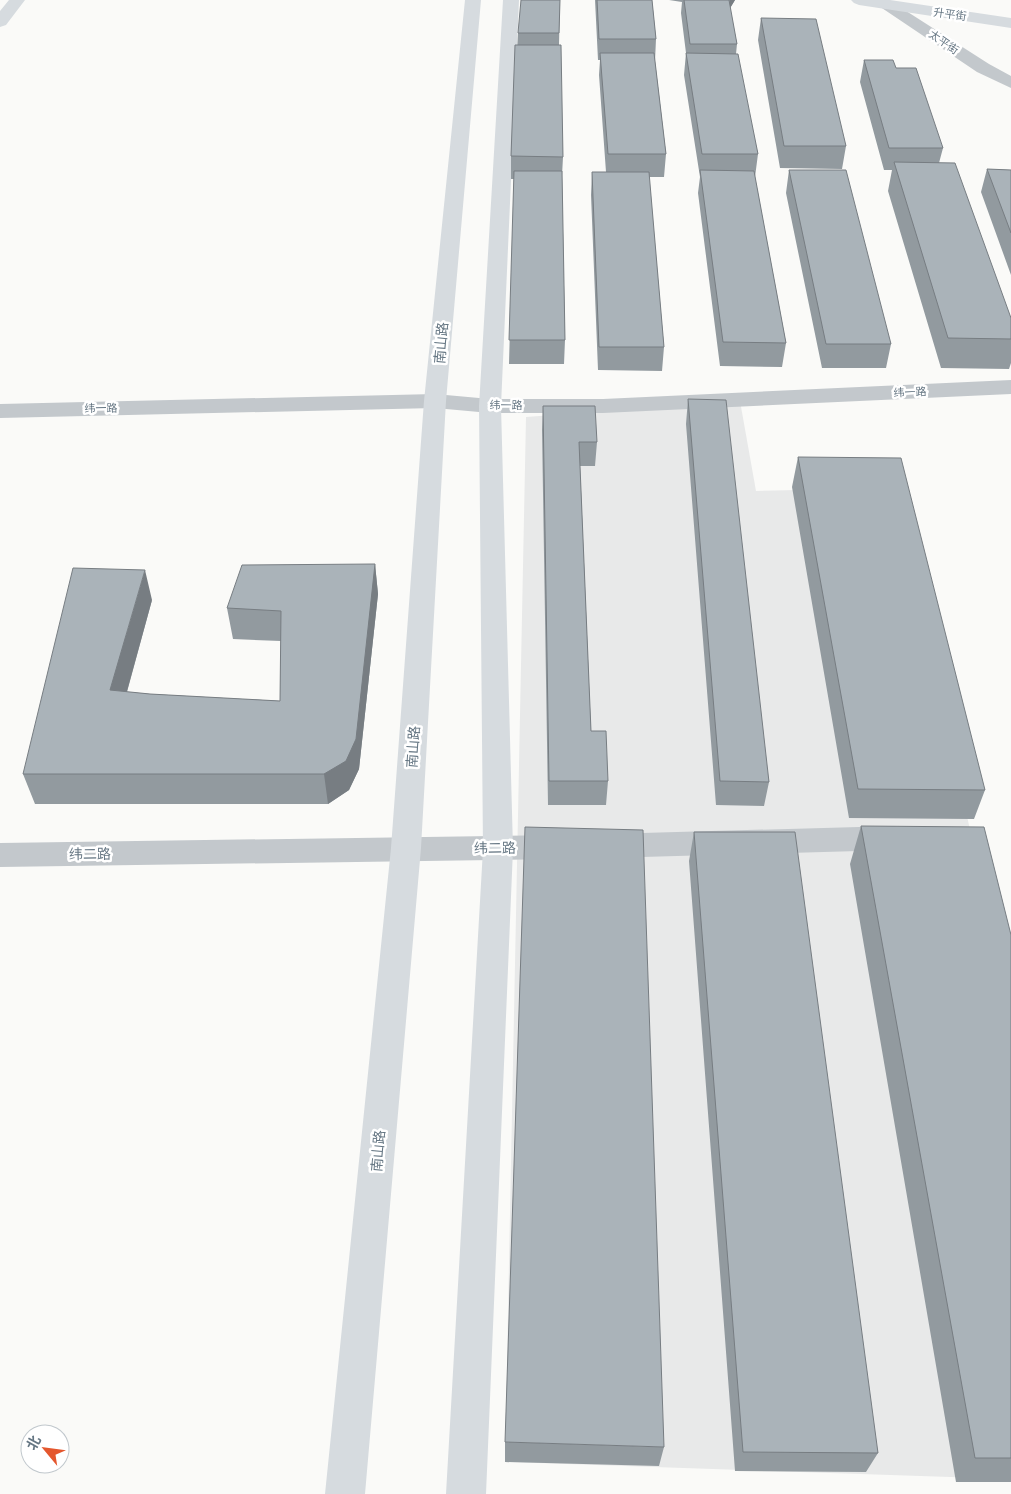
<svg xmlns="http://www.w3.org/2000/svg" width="1011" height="1494" viewBox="0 0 1011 1494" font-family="Manrope,'Noto Sans SC',sans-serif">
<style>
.built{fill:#e8e9e9}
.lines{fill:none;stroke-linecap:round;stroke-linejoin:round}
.street{fill:#c3c8cc;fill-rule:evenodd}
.secondary{fill:#d6dbdf;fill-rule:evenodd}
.wall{fill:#929a9f}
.shaded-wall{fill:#777d82}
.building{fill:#aab3b9;stroke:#777d82}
.labels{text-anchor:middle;stroke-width:5;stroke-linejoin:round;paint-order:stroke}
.far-street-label{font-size:11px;fill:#657683;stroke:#fff}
.street-label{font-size:14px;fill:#657683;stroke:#fff}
</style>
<rect width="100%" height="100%" fill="#fafaf8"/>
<path class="built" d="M740,401l16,90 138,-3 117,526v465l-506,-17 21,-1045z"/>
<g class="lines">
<path class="street" d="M870,0h19l100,64 22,12v12l-34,-16z
M1011,380v14l-408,19h-113l-55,-5 -435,10v-14l435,-10 55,5h113z
M894,826l10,4 4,8 -4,8 -10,4 -287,8 -10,-4 -5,-8 5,-8 10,-4z
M561,835l10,4 5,8 -5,8 -10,4 -561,8v-24z"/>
<path class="secondary" d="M9,0h16l-19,25 -6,2v-16z
M465,0h16l-35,401 -25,447 -56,646h-40l66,-646 33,-447z
M503,0h16l-18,406 12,443 -27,645h-40l37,-645 -4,-443z
M851,0h39l121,18v10l-152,-23 -5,-2z"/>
</g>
<path class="wall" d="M560,0l-1,45 4,112 -1,19 3,164 -1,24h-55l5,-185h-3v-23l7,-123z
M595,0h57l4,39 -1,22 11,93 -2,23h-15l15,170 -2,24 -64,-1 -7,-175 1,-23h14l-7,-97 1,-15h-2z
M669,0h66l-5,8 7,36 -1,10 22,100 -3,23 31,166 -4,24 -62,-1 -22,-173 2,-16 -16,-102 2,-22 -5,-40 1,-11z
M761,18l85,128 -4,23 -62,-1 -22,-128z
M864,60l32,8 47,80 -4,15 72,155v45l-2,6 -68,-1 -53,-177 4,-21h-8l-24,-88z
M987,169l24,1v105l-30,-83z
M789,170l102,174 -5,24h-64l-36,-175z
M688,399l81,383 -5,24 -48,-1 -30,-381z
M543,406l54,36 -2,24h-15l11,265 17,50 -2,24h-58l-6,-375z
M798,457l187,333 -11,29 -125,-1 -57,-331z
M375,564l3,30 -19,175 -10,21 -21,14h-293l-12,-30 129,-174 -25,92 23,2 130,7 1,-60 -48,-2 -6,-31z
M861,826l150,109v547h-55l-106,-618z
M694,832l184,621 -12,19 -131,-1 -46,-610z
M505,1442l159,5 -5,19 -154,-4z"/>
<path class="shaded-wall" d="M730,0h5l-6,10z
M375,564l3,30 -19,175 -10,21 -21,14 -4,-30z
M145,570l7,30 -33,120 -9,-30z"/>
<path class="building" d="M521,0h39l-1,33h-41z
M597,0h55l4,39h-57z
M684,0h45l8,44h-47z
M761,18l55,1 30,127h-62z
M515,45h46l2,112 -52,-1z
M600,53h54l12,101h-58z
M686,53l52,1 20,100h-56z
M864,60h29l3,8h20l27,80h-54z
M894,162l61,1 56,155v21l-63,-1z
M987,169l24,1v63z
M700,170l54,1 32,172 -63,-1z
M789,170h57l45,174h-65z
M514,171h48l3,169h-56z
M592,172h57l15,175h-65z
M688,399l38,1 43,382 -49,-1z
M543,406h52l2,36h-18l12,289h15l2,50h-59z
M798,457l103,1 84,332 -127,-1z
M375,564l-19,175 -10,22 -22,13h-301l50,-206 72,2 -35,120 40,4 130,7 1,-90 -54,-3 15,-43z
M861,826l123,1 27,108v523h-36z
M525,827l118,3 21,617 -159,-5z
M694,832h101l83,621 -135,-1z"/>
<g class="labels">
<g class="far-street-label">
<text transform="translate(950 14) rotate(8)" y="4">升平街</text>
<text transform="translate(944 42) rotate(34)" y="4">太平街</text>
<text transform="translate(910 392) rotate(-3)" y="4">纬一路</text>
<text transform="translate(506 405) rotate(1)" y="4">纬一路</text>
<text transform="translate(101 408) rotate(-1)" y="4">纬一路</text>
</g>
<g class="street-label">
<text transform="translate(441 343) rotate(-85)" y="5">南山路</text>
<text transform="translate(413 747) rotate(-86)" y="5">南山路</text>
<text transform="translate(495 848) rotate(-1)" y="5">纬二路</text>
<text transform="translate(90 854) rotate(-1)" y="5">纬二路</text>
<text transform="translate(378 1151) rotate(-85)" y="5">南山路</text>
</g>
</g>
<g transform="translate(45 1449) rotate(299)"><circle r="24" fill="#ffffff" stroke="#c1c8cd"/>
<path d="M0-4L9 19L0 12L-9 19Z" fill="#e4572e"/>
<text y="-8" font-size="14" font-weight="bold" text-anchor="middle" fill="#657683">北</text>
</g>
</svg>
